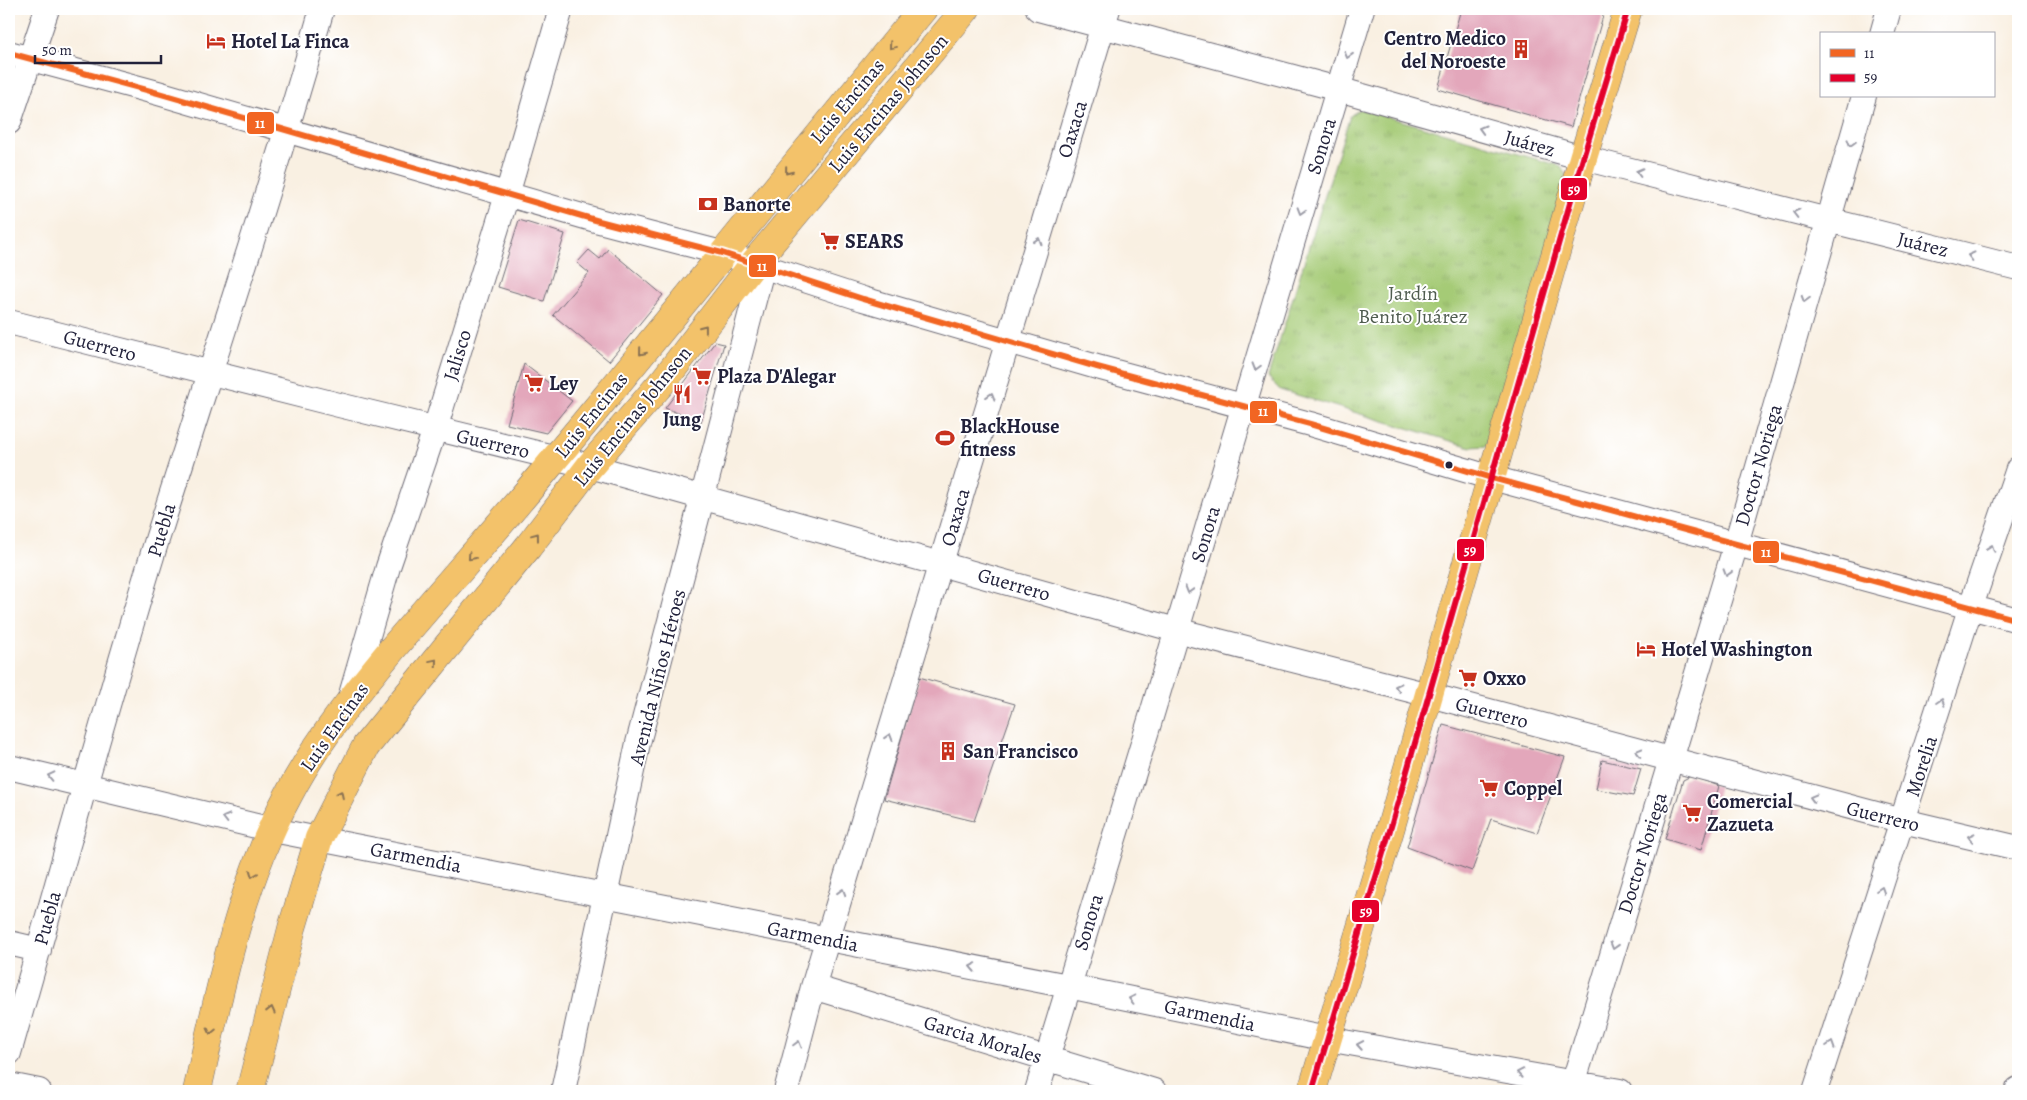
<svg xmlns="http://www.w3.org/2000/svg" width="2027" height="1100" viewBox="0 0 2027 1100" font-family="Alegreya,serif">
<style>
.grass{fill:url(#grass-tufts);stroke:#647658}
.building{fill:#e3a7bb}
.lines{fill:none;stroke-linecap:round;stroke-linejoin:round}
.minor-casing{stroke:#6d6a75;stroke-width:26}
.major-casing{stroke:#6d6a75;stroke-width:29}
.minor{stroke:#fff;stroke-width:24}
.major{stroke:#f3c26a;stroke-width:28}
.bus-1-casing{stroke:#fff;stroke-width:10}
.bus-2-casing{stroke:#fff;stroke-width:10}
.bus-1{stroke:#f26522;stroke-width:6}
.bus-2{stroke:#e4002b;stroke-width:6}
.oneway{stroke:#8a7252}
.oneway2{stroke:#9c9ca7}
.bus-dot{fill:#22223b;stroke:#fff;stroke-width:2}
.labels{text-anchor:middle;stroke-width:4;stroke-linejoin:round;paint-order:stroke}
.poi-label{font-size:20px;font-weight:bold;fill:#22223b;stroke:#fff;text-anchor:start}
.street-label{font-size:20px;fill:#22223b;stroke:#fff}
.park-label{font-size:20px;fill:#505d50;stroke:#fff}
.line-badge{stroke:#fff;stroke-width:2}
.badge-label{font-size:14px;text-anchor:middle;font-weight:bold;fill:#fff}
</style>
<defs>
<pattern id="grass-tufts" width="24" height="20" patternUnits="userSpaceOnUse" patternTransform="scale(1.25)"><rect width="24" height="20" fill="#a5cb76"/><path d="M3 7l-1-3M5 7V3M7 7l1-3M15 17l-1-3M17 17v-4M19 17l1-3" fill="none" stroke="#8eae67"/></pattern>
</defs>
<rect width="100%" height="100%" fill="#fff"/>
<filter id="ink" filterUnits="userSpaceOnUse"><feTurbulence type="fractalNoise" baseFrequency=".02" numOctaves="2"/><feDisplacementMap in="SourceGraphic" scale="10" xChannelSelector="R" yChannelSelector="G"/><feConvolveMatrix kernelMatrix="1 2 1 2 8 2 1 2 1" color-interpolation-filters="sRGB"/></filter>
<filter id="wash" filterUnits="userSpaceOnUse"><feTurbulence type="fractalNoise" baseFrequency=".0096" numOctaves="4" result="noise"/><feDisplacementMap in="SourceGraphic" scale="20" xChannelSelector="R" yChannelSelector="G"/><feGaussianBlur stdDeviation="1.12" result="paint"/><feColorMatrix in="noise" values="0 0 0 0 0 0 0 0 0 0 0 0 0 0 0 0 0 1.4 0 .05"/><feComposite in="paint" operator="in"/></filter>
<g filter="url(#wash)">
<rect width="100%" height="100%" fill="#f9f0e2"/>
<path class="grass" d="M1360,109l201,57 7,14 -82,266 -15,1 -191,-57 -12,-13 82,-261z"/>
<g id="blocks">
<path class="building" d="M1461,9h144l-34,118 -133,-38z
M519,220l46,14 -21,67 -46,-14z
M608,249l55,46 -54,66 -56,-46 36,-42 -12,-10 12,-13 11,9z
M715,342l9,2 -23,78 -36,-14z
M524,364l48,37 -26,32 -39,-9z
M919,677l96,27 -41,117 -90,-22z
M1443,725l122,32 -28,76 -46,-14 -19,52 -65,-24z
M1602,760l39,9 -8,27 -37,-7z
M1691,776l28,10 -18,64 -36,-11 18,-59z"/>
</g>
</g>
<g filter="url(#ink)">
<use href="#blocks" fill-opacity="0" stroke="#6d6a75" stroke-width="1"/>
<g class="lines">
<g class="minor-casing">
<path id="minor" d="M1038,9l300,80 245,69 435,110
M1882,34l7,-25
M9,53l149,40 441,128 123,32 141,46 234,68 213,57 182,54 526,142
M9,122l38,-113
M9,322l330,83 251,61 586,164 253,65 474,126 115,27
M350,698l38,-131 47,-138 72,-234 54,-186
M9,767l264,63 795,156 259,53 293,52
M9,943l30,7
M813,987l341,104
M9,1053c49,-170 95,-341 147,-510 56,-178 115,-355 166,-534
M9,1085l30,6
M563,1091l75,-348 125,-477
M786,1091l27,-104 295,-978
M1037,1091l114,-374 211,-708
M1571,1091l165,-547 128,-448
M1815,1091l156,-485 47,-137
M2018,1091v-2"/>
</g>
<g class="major-casing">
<path id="major" d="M197,1091c23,-101 42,-205 92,-297 28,-53 66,-100 104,-146 54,-64 111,-127 164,-192 124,-148 243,-299 366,-447
M250,1091l42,-163 27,-90 47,-92 162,-199 62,-81 74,-86 90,-117 212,-254
M1312,1091l78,-261 193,-672 45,-149"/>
</g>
<use href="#minor" class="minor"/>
<use href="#major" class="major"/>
<g class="bus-1-casing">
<path id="bus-1" d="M9,53l149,40 441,128 123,32 141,46 234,68 213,57 182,54 526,142"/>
</g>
<g class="bus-2-casing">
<path id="bus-2" d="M1312,1091l78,-261 193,-672 45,-149"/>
</g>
<use href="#bus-1" class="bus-1"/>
<use href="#bus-2" class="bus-2"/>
</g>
<defs><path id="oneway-chevron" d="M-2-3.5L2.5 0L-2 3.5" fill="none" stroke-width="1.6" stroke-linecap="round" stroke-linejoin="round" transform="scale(1.25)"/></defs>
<g class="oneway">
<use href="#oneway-chevron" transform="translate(892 46) rotate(130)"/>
<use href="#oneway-chevron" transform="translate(788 171) rotate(129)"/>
<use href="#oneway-chevron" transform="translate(704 328) rotate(-52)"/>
<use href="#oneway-chevron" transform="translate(642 352) rotate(129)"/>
<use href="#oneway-chevron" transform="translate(536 536) rotate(-53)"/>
<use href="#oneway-chevron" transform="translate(471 557) rotate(131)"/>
<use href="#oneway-chevron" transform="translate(434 662) rotate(-50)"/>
<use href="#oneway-chevron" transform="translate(340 794) rotate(-64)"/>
<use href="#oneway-chevron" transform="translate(253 874) rotate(111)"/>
<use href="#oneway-chevron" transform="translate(271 1010) rotate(-76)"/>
<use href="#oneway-chevron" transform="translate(211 1031) rotate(103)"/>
</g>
<g class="oneway2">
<use href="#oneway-chevron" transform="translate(1348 55) rotate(107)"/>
<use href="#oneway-chevron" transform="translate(1482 129) rotate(-164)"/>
<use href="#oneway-chevron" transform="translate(1851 143) rotate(106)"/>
<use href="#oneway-chevron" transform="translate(1639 172) rotate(-166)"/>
<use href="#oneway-chevron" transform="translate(1301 211) rotate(107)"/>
<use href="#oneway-chevron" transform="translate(1796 213) rotate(-166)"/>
<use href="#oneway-chevron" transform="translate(1038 241) rotate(-73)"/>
<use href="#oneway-chevron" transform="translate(1971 256) rotate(-166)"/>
<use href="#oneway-chevron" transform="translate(1805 299) rotate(106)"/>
<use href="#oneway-chevron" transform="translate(1256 367) rotate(106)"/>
<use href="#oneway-chevron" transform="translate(991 396) rotate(-73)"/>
<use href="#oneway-chevron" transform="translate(1991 548) rotate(-71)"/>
<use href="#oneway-chevron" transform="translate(1727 573) rotate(107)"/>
<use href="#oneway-chevron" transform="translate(1189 590) rotate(107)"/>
<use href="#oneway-chevron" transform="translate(1398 687) rotate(-166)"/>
<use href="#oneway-chevron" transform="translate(1941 702) rotate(-72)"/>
<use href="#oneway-chevron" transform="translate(889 737) rotate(-73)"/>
<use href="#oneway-chevron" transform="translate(1639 752) rotate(-165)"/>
<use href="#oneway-chevron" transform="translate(51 776) rotate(-167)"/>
<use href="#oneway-chevron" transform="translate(1813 798) rotate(-165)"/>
<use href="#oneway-chevron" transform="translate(226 818) rotate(-166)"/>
<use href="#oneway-chevron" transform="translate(1971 837) rotate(-167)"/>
<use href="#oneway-chevron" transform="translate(1881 890) rotate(-72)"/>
<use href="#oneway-chevron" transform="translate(842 892) rotate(-73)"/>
<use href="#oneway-chevron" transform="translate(1614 946) rotate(107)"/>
<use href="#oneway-chevron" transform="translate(973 967) rotate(-169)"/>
<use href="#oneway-chevron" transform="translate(1132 999) rotate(-168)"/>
<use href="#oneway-chevron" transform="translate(798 1044) rotate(-75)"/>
<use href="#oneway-chevron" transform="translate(1360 1045) rotate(-170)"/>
<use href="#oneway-chevron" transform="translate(1831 1045) rotate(-72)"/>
<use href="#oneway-chevron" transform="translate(1520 1073) rotate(-169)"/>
</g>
</g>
<defs>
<g id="hotel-bare" transform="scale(1.5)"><path d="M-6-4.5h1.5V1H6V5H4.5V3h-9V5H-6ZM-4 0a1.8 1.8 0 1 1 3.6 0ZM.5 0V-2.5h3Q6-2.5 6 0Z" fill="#c8321e" stroke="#fff" stroke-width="2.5" paint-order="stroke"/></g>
<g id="building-bare" transform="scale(1.5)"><path d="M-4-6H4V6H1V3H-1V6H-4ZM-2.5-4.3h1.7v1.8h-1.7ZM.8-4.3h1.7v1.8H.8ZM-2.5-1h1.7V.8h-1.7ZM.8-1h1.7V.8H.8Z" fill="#c8321e" stroke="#fff" stroke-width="2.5" paint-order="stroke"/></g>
<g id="bank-bare" transform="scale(1.5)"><path d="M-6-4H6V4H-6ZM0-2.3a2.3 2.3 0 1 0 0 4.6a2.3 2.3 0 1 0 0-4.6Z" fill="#c8321e" stroke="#fff" stroke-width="2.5" paint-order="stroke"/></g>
<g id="supermarket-bare" transform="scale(1.5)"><path d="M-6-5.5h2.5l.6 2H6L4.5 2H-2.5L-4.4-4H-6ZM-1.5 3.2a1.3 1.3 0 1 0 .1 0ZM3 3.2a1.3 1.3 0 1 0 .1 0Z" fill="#c8321e" stroke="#fff" stroke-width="2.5" paint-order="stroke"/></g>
<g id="restaurant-bare" transform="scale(1.5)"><path d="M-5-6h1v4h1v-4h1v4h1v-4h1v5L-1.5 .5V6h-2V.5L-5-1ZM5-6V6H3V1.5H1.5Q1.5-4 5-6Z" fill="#c8321e" stroke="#fff" stroke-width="2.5" paint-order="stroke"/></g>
<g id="stadium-bare" transform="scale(1.5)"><path d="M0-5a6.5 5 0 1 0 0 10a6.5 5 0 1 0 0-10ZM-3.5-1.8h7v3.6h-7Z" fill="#c8321e" stroke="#fff" stroke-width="2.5" paint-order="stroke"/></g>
</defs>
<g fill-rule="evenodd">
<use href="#hotel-bare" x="216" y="41"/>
<use href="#building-bare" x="1521" y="49"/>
<use href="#bank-bare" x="708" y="204"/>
<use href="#supermarket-bare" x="830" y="241"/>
<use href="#supermarket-bare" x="702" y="376"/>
<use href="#supermarket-bare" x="534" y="383"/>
<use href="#restaurant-bare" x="682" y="394"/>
<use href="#stadium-bare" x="945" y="438"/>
<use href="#hotel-bare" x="1646" y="649"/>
<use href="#supermarket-bare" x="1468" y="678"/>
<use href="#building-bare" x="948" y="751"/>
<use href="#supermarket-bare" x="1489" y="788"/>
<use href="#supermarket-bare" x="1692" y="813"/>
</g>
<circle class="bus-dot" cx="1449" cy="465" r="4.5"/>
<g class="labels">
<g class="poi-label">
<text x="1506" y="45" text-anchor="end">Centro Medico<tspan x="1506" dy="23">del Noroeste</tspan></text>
<text x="231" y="48">Hotel La Finca</text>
<text x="723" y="211">Banorte</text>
<text x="845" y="248">SEARS</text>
<text x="717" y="383">Plaza D'Alegar</text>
<text x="549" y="390">Ley</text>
<text x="682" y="426" text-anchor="middle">Jung</text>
<text x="960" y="433">BlackHouse<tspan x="960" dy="23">fitness</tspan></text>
<text x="1661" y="656">Hotel Washington</text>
<text x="1483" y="685">Oxxo</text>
<text x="963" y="758">San Francisco</text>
<text x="1504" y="795">Coppel</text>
<text x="1707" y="808">Comercial<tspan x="1707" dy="23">Zazueta</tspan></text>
</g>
<g class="street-label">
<text transform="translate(847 101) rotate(-50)" y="7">Luis Encinas</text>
<text transform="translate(888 103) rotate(-50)" y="7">Luis Encinas Johnson</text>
<text transform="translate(1072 129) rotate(-73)" y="7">Oaxaca</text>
<text transform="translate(1530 143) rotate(16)" y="7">Juárez</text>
<text transform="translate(1321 146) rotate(-73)" y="7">Sonora</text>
<text transform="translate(1923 244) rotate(14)" y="7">Juárez</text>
<text transform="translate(100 345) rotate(15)" y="7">Guerrero</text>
<text transform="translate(457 355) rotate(-73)" y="7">Jalisco</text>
<text transform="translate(591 415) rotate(-51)" y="7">Luis Encinas</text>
<text transform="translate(632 416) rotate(-51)" y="7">Luis Encinas Johnson</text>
<text transform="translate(493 443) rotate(13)" y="7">Guerrero</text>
<text transform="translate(1758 465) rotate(-74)" y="7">Doctor Noriega</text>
<text transform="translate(955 517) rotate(-74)" y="7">Oaxaca</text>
<text transform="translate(161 530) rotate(-73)" y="7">Puebla</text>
<text transform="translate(1205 534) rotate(-73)" y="7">Sonora</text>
<text transform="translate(1014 584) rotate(16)" y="7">Guerrero</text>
<text transform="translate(657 677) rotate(-76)" y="7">Avenida Niños Héroes</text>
<text transform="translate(1492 712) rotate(15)" y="7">Guerrero</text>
<text transform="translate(334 727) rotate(-55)" y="7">Luis Encinas</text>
<text transform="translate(1921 766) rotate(-72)" y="7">Morelia</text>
<text transform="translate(1883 816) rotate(14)" y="7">Guerrero</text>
<text transform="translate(1642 853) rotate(-73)" y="7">Doctor Noriega</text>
<text transform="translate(416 857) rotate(11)" y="7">Garmendia</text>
<text transform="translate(47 918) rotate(-75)" y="7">Puebla</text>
<text transform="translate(1088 922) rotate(-73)" y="7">Sonora</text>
<text transform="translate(813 936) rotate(11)" y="7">Garmendia</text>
<text transform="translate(1210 1015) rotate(12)" y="7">Garmendia</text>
<text transform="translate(983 1039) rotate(17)" y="7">Garcia Morales</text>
</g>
<g class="park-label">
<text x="1413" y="300">Jardín<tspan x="1413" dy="23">Benito Juárez</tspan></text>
</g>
</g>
<g class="line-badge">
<rect x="246" y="111" width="29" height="24" rx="5" fill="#f26522"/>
<rect x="1560" y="177" width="28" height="24" rx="5" fill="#e4002b"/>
<rect x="748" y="254" width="29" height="24" rx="5" fill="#f26522"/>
<rect x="1249" y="400" width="29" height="24" rx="5" fill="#f26522"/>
<rect x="1456" y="538" width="29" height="24" rx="5" fill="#e4002b"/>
<rect x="1752" y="540" width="28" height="24" rx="5" fill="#f26522"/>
<rect x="1351" y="899" width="29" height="24" rx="5" fill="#e4002b"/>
</g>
<g class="badge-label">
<text x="260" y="128">11</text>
<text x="1574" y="194">59</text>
<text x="762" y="271">11</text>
<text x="1263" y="416">11</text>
<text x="1470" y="555">59</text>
<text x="1766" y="557">11</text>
<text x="1366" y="916">59</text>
</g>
<rect width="2027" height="1100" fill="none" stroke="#fff" stroke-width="30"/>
<rect x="1820" y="32" width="175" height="65" fill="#ffffff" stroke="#a7a7b1"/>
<rect x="1830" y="49" width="25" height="8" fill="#f26522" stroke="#a7a7b1"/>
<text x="1864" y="58" font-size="15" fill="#22223b">11</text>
<rect x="1830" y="74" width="25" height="8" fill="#e4002b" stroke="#a7a7b1"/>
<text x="1864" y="82" font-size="15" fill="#22223b">59</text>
<path d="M35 55v8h126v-8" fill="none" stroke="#22223b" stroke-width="2.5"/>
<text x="42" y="55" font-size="15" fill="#22223b" stroke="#ffffff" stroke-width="4" paint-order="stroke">50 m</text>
</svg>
